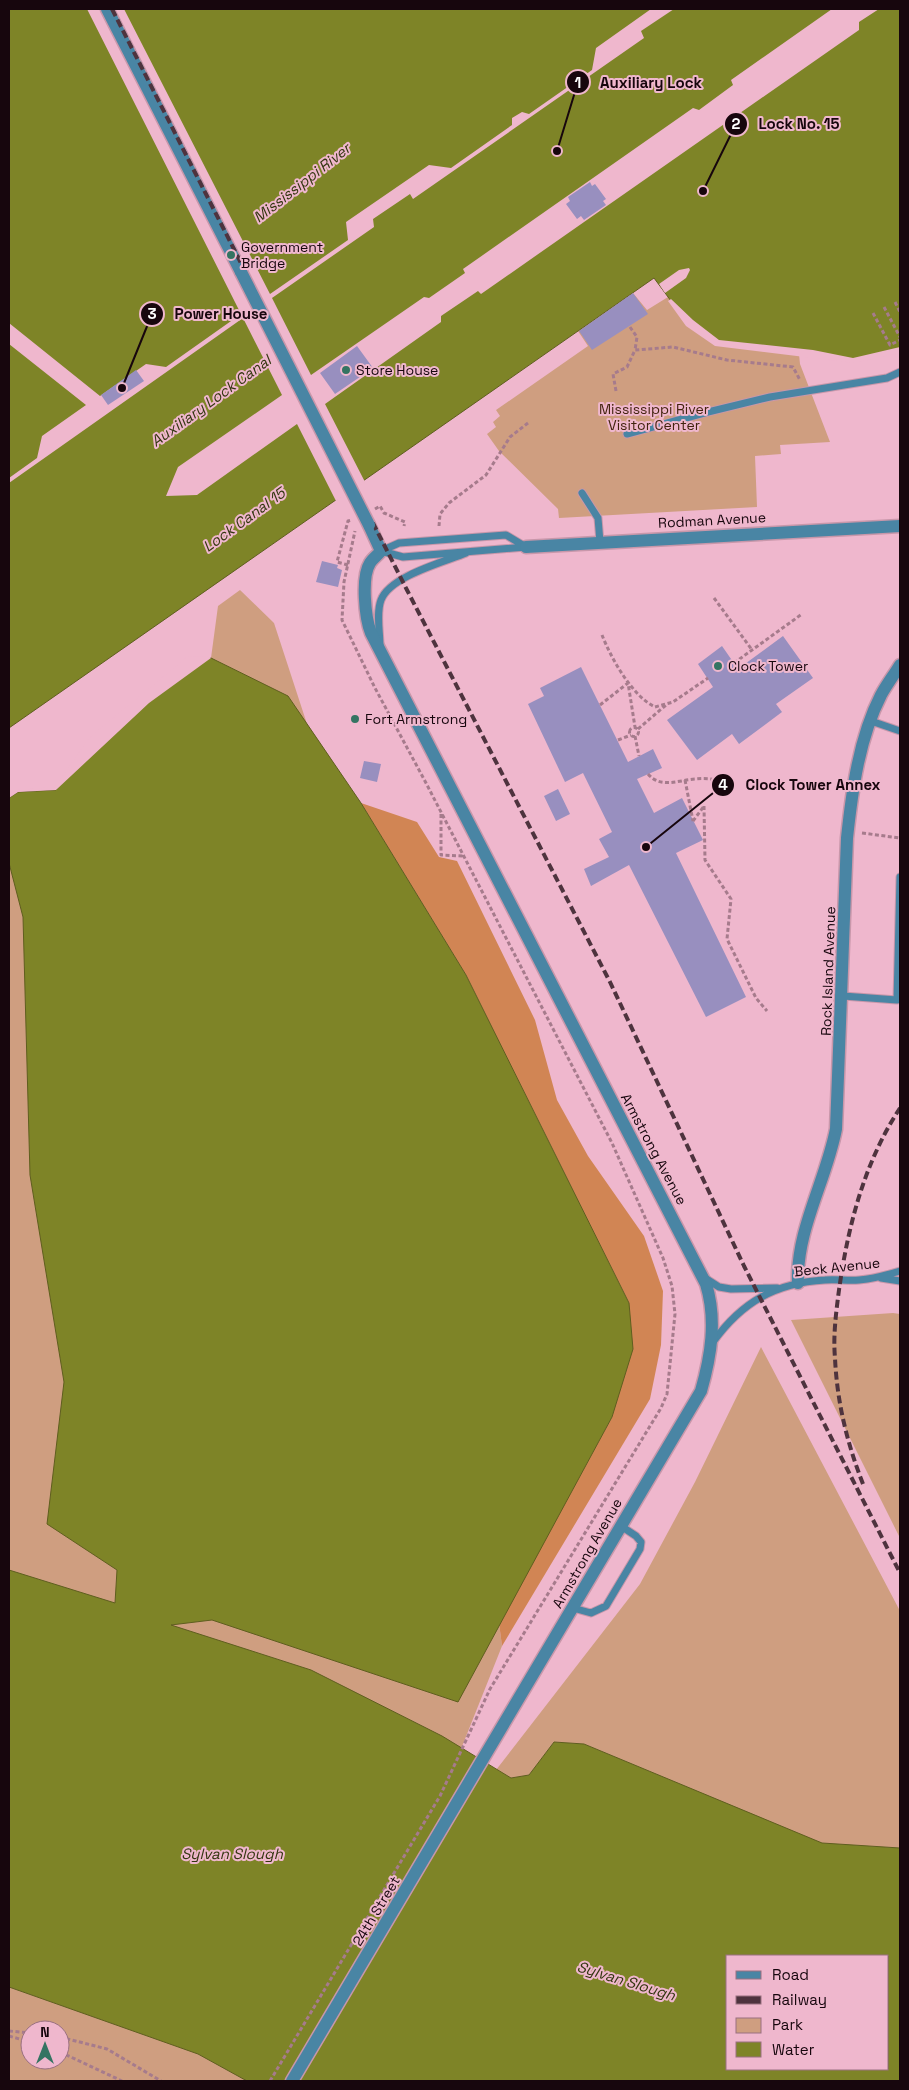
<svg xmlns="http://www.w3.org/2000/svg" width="909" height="2090" viewBox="0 0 909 2090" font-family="'Space Grotesk',sans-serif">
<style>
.green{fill:#cf9e80;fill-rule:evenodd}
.forest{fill:#d18554}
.water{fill:#7e8427;stroke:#5f5e1f;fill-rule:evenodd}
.pier{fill:#efb7cd}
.building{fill:#988fbf}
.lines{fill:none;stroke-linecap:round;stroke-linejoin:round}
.service-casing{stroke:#c897aa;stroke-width:9}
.minor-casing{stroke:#c897aa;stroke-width:15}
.tertiary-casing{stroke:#c897aa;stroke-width:15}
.path{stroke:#a67b8c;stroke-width:3;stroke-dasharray:4 2.5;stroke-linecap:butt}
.service{stroke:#4985a4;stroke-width:7}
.minor{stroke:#4985a4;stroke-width:12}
.tertiary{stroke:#4985a4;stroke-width:12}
.rail{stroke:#4e333e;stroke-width:4;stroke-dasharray:8 4;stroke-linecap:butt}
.tertiary-bridge-casing{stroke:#c897aa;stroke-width:15;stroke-linecap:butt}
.tertiary-bridge{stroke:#4985a4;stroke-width:12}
.poi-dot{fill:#347462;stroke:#efb7cd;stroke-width:2}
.labels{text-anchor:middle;stroke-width:4;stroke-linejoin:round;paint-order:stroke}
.poi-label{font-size:14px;fill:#17060d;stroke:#efb7cd;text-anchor:start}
.park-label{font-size:14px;fill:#42230e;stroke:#efb7cd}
.street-label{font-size:14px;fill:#17060d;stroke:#efb7cd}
.water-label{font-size:15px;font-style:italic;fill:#343610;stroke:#efb7cd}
.leader{fill:none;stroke:#17060d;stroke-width:2}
.callout-dot{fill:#17060d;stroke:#efb7cd;stroke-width:2}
.mark-label{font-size:15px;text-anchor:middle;font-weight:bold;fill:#fff}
.callout-label{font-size:15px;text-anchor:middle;font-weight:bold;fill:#17060d;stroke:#efb7cd;stroke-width:4;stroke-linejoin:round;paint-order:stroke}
</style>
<rect width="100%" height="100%" fill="#efb7cd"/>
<path class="green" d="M633,293l14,17 21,-13 20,27 111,30 1,10 30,78 -50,3 1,9 -26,2 2,51 -198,11 -1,-9 -59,-58 -12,-17 9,-7 -3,-5 7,-6 -4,-6 92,-64 -10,-15z
M240,590l34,33 33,101 32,47 -128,-113 7,-52z
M9,798l490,825 3,23 -41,103 -452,-138z
M893,1313l7,1v224l-109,-218z
M761,1347l139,264v237l-78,-4 -238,-100 -30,-2 -25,33 -18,3 -15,-8 144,-186 55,-102z
M9,1987l190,67 48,27h-238zM30,2030h30v30h-30z"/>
<path class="forest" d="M361,803l56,19 22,35 18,4 78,159 22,80 31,56 56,80 19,55 -2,54 -11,54 -148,247 -3,-23 113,-206 17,-114 -163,-328z"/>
<path class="water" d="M9,9h891v342l-46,10 -138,-18 -28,-19 -34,-46 -645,450z
M211,658l77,38 73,107 105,172 163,328 4,46 -21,68 -154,285 -246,-82 -41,5 140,45 131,66 69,42 18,-3 25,-33 30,2 238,99 78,5v233h-653l-49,-27 -189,-67v-417l106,33 2,-33 -70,-46 17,-142 -34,-207 -7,-258 -14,-54v-65l9,-6 38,-2 35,-50 97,-81zM728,1956h160v113h-160z"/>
<path class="pier" d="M87,9h37l146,285 78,-54 -2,-18 83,-57 22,3 61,-43v-7l10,-6 7,2 63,-44 4,-22 55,-39h23l-33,22 3,7 -231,161 -3,-5 -37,25 1,8 -102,71 39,77 113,-78 5,1 36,-25 -2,-4 230,-161 6,2 34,-25 -2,-5 101,-71h47l-20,13v8l-378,264 -3,-3 -37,25v6l-116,82 40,78 -29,19 -39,-77 -100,71 -31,1 12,-29 104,-72 -39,-77 -234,165v-5l28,-20 5,-22 44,-31 -77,-61v-21l91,73 46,-32 20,3 75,-53z
M689,268l1,2 -4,8 -21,15 -6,-9 20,-14z
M671,299l22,21 26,20 94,10 40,8 47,-11v6l-46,10 -139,-17 -29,-20 -18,-25z
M209,656l2,2 -62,45 -93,87 -38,2 -9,6v-3l9,-5 37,-3 34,-49 98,-81z"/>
<path class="building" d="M590,182l2,4 3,-2 11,15 -3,2 3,4 -22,15 -3,-4 -4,3 -11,-15 4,-3 -2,-4z
M633,293l15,21 -56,36 -13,-19z
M357,346l16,22 -38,26 -15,-21z
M136,370l8,11 -36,24 -7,-10z
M322,561l16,4 -1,3 5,2 -4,17 -22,-5z
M783,636l30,42 -37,26 6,8 -43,32 -7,-10 -35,26 -30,-40 46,-33 -15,-23 24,-18 16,23z
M581,667l47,95 25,-13 9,19 -25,11 17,34 28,-15 21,42 -27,13 70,144 -40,20 -77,-152 -38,21 -7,-17 25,-12 -10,-18 13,-7 -29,-59 -18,9 -37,-78 16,-8 -4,-8z
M364,761l17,3 -4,18 -17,-4z
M558,789l12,25 -14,7 -12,-25z"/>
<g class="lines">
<g class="service-casing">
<path id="service" d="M627,434l81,-22 62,-15 117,-19 13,-6
M582,493l16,25 2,24
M381,551l18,-8 107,-8 20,12
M381,551l22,6 123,-10
M380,646c0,-14 -4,-33 1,-46 9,-24 63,-38 85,-47
M871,721l29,10
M843,996l54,4 3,-123
M705,1278l14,9 12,2 46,-1
M881,1278l19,3
M713,1342c29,-40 62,-59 112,-62 11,-1 23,1 34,0 14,-1 28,-5 41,-9
M573,1608l18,5 15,-7 34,-57 1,-7 -5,-6 -15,-10"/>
</g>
<g class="minor-casing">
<path id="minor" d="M526,547l374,-21
M798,1283c-2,-53 28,-102 38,-154l11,-291c5,-47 12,-100 34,-143 6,-11 13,-20 19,-30"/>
</g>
<g class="tertiary-casing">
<path id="tertiary" d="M107,9l134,263
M292,2081l409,-690c10,-35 16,-71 5,-107l-335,-651c-6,-15 -10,-56 -1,-70 3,-5 8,-8 11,-12l-12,-26"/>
</g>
<path class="path" d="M895,302l5,10
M884,307l16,30
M873,313l17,32 10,-5
M630,327l7,10 -2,13
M616,391l-3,-17 14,-7 8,-17 38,-3 54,13 66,7 7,13
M375,509l5,-3 4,7 21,9 -1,4
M439,526l1,-12 9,-11 37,-28 24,-38 18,-14
M348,565l-11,-3 11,-41 4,-1
M714,598l38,52
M602,635c9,23 30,61 53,72l18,-5 35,-24
M734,663l68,-49
M600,705l28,-22 7,44
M629.5 732a4.5 4.5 0 1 1 9 0a4.5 4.5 0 1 1-9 0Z
M638,729l28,-24
M635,736l4,20
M618,740l13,-5
M648,774c13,15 30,6 48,5 8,-1 16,0 24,1
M685,780l8,41
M704,806l1,54 26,39 -4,40 29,59 11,13
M441,814v41l22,1
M693,821l11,-15
M862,833l38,5
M9,2031l21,2
M9,2036l21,6
M60,2037l47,12 54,32
M60,2052l62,29
M270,2081l170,-285 50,-107 171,-281 6,-14 8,-80 -3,-28 -9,-28 -51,-115 -186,-360 -51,-95 -33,-68 2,-38 11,-51"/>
<use href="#service" class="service"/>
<use href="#minor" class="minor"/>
<use href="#tertiary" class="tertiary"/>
<path class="rail" d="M112,9l295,581 203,392 134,284 156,307
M863,1484c-16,-41 -26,-82 -28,-126 -2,-22 1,-45 4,-68 9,-64 25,-127 61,-182"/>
<g class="tertiary-bridge-casing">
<path id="tertiary-bridge" d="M241,272l128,253"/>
</g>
<use href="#tertiary-bridge" class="tertiary-bridge"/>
</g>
<g class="poi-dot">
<circle cx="231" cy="255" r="5"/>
<circle cx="346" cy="370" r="5"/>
<circle cx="718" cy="666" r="5"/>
<circle cx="355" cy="719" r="5"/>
</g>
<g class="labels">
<g class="poi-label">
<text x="241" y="252">Government<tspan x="241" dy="16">Bridge</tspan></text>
<text x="356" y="375">Store House</text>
<text x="728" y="671">Clock Tower</text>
<text x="365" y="724">Fort Armstrong</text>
</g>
<g class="park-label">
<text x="654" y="414">Mississippi River<tspan x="654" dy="16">Visitor Center</tspan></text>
</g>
<g class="street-label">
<text transform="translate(712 520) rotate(-3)" y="5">Rodman Avenue</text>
<text transform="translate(828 971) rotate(-88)" y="5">Rock Island Avenue</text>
<text transform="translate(654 1149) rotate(62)" y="5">Armstrong Avenue</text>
<text transform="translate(837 1267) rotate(-6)" y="5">Beck Avenue</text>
<text transform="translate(587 1553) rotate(-60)" y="5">Armstrong Avenue</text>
<text transform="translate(376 1911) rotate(-59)" y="5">24th Street</text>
</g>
<g class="water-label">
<text transform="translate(302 183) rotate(-38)" y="5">Mississippi River</text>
<text transform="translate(211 401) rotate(-36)" y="5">Auxiliary Lock Canal</text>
<text transform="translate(244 520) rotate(-36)" y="5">Lock Canal 15</text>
<text x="232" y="1859">Sylvan Slough</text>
<text transform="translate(626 1981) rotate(17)" y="5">Sylvan Slough</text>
</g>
</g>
<path class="leader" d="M557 151L578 82M703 191L736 124M122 388L152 314M646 847L723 785"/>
<g class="callout-dot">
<circle cx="557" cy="151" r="5"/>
<circle cx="703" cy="191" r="5"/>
<circle cx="122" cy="388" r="5"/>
<circle cx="646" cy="847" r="5"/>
<circle cx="578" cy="82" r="12"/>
<circle cx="736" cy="124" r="12"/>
<circle cx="152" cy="314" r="12"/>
<circle cx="723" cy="785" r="12"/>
</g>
<g class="mark-label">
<text x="578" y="88">1</text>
<text x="736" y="129">2</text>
<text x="152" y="319">3</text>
<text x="723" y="790">4</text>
</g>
<g class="callout-label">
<text x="651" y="88">Auxiliary Lock</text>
<text x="799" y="129">Lock No. 15</text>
<text x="221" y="319">Power House</text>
<text x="813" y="790">Clock Tower Annex</text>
</g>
<rect width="909" height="2090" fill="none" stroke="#17060d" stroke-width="20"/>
<rect x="726" y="1955" width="162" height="115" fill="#efb7cd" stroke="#997080"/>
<rect x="736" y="1971" width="25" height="8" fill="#4985a4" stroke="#997080"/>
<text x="772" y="1980" font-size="15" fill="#17060d">Road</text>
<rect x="736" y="1996" width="25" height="8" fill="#4e333e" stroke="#997080"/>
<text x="772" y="2005" font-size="15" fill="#17060d">Railway</text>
<rect x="736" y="2018" width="25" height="15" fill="#cf9e80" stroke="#997080"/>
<text x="772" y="2030" font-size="15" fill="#17060d">Park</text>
<rect x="736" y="2042" width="25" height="15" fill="#7e8427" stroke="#997080"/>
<text x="772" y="2055" font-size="15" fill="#17060d">Water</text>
<g transform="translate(45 2045)"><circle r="24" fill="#efb7cd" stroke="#997080"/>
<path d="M0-4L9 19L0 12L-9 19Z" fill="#347462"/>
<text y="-8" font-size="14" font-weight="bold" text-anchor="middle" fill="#17060d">N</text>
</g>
</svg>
